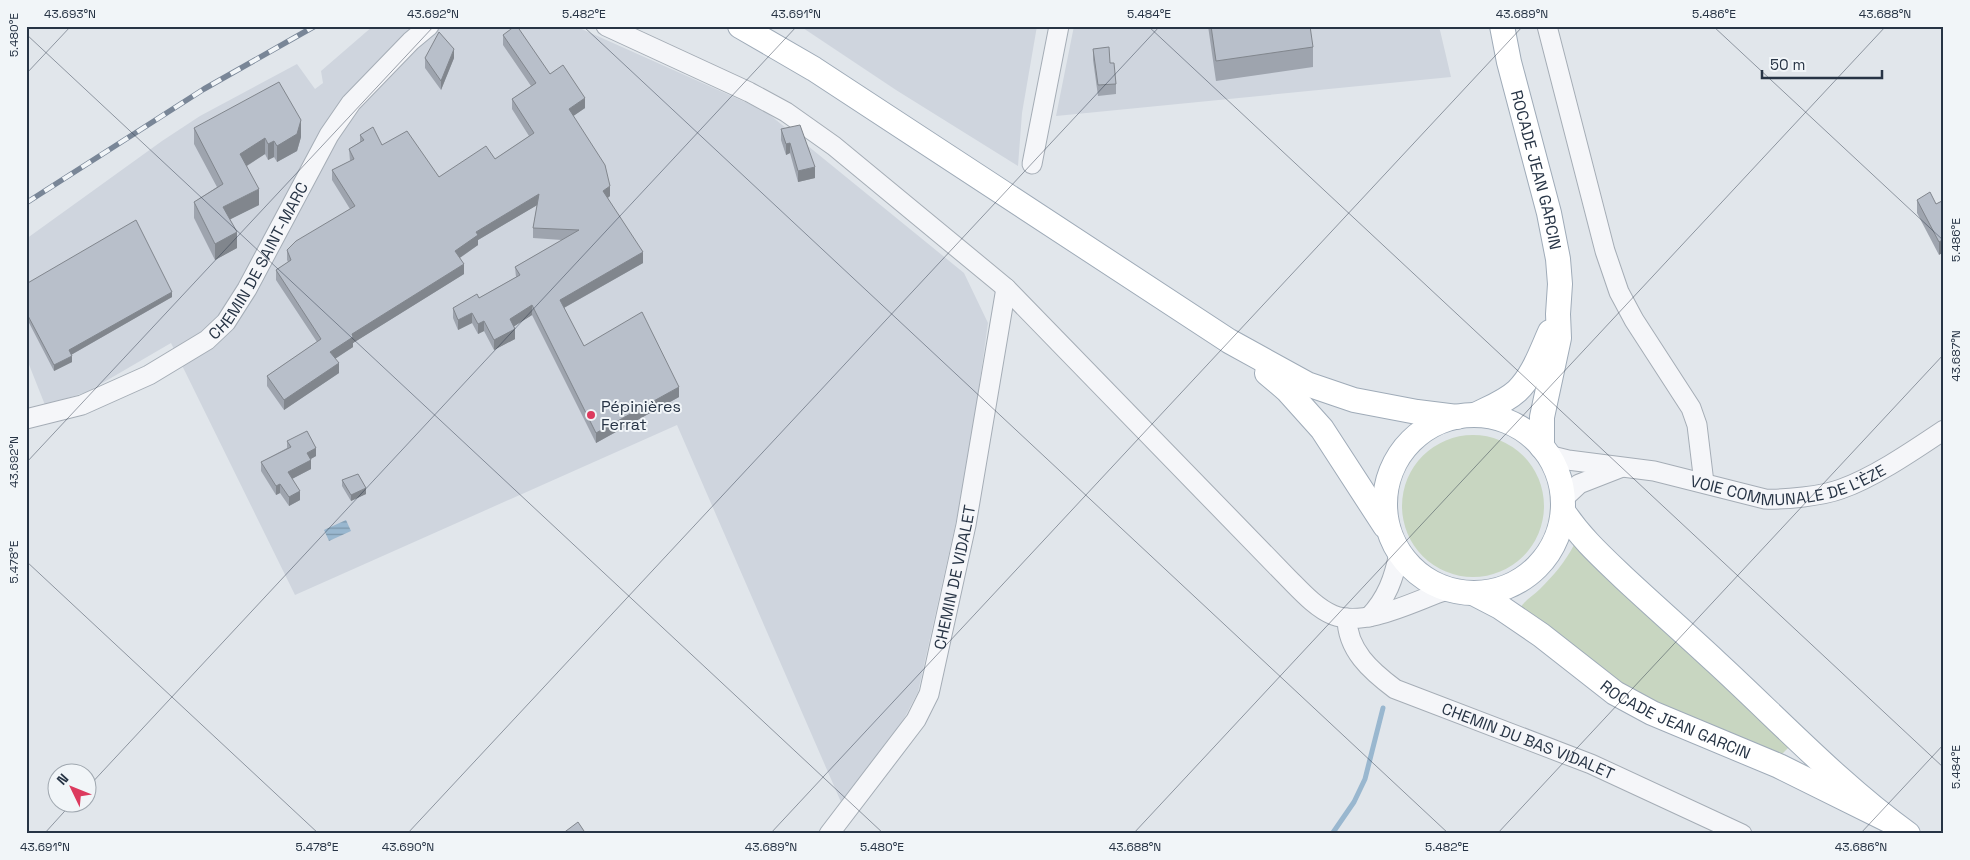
<svg xmlns="http://www.w3.org/2000/svg" width="1970" height="860" viewBox="0 0 1970 860" font-family="'Space Grotesk',sans-serif">
<style>
.built{fill:#cfd5de}
.grass{fill:#c8d6c1}
.water{fill:url(#water-rules)}
.lines{fill:none;stroke-linecap:round;stroke-linejoin:round}
.stream{stroke:#99b7cf;stroke-width:5}
.minor-casing{stroke:#a5adb6;stroke-width:21}
.major-casing{stroke:#9fabb8;stroke-width:26}
.minor{stroke:#f5f6f9;stroke-width:19}
.major{stroke:#fff;stroke-width:24}
.rail-casing{stroke:#798697;stroke-width:5.5}
.rail{stroke:#f1f5f8;stroke-width:4;stroke-dasharray:11;stroke-linecap:butt}
.wall{fill:#9ea4ae}
.shaded-wall{fill:#81868d}
.building{fill:#b8bfca;stroke:#81868d}
.ticks{fill:none;stroke:#273445;stroke-width:1;stroke-opacity:0.45}
.poi-dot{fill:#dc3a5e;stroke:#f1f5f8;stroke-width:2}
.labels{text-anchor:middle;stroke-width:4;stroke-linejoin:round;paint-order:stroke}
.street-label{font-size:16px;fill:#273445;stroke:#f1f5f8}
.poi-label{font-size:16px;fill:#273445;stroke:#f1f5f8;text-anchor:start}
.neatline{fill:none;stroke:#273445;stroke-width:2}
.ticks-label{font-size:12px;text-anchor:middle;fill:#273445}
</style>
<defs>
<pattern id="water-rules" width="6" height="5" patternUnits="userSpaceOnUse" patternTransform="scale(1.25)"><rect width="6" height="5" fill="#99b7cf"/><path d="M0 2.5h6" fill="none" stroke="#7d96aa"/></pattern>
</defs>
<rect width="100%" height="100%" fill="#e1e6eb"/>
<path class="built" d="M373,26h202l190,85 199,162 24,50 -21,149 -49,220 -19,36 -58,74 -164,-377 -382,170 -124,-252 -84,49 -42,13 -19,-48v-118l136,-98 38,-25 97,-52 18,25 8,-6 -2,-12z
M800,26h237l-15,87 -4,53 -122,-76z
M1074,26h365l12,51 -395,39z"/>
<path class="grass" d="M1402 506a71 71 0 1 1 142 0a71 71 0 1 1-142 0Z
M1574,545l216,201 -10,10 -94,-38 -60,-31 -106,-79c6,-9 13,-12 20,-19 14,-14 25,-27 34,-44z"/>
<path class="water" d="M346,520l5,11 -22,10 -5,-11z"/>
<g class="lines">
<path class="stream" d="M1332,834l22,-32 11,-23 18,-71"/>
<g class="minor-casing">
<g id="minor">
<path d="M606,26l143,66 37,20 48,34 172,142 282,290c13,13 28,30 45,37 33,13 83,-15 114,-25"/>
<path d="M1547,26l58,225 14,41 15,28 57,88 6,17 7,58"/>
<path d="M1032,164l27,-138"/>
<path id="s1" d="M26,419l56,-14 67,-30 58,-35 19,-18 21,-33 82,-154 22,-32 60,-62 18,-15"/>
<path id="s2" d="M1548,455l20,5 86,11 111,28c20,1 57,-3 76,-10 34,-12 73,-39 103,-59"/>
<path d="M1563,499l16,-15 41,-16"/>
<path d="M1369,617c18,-19 25,-39 30,-64"/>
<path id="s3" d="M1347,618c0,32 24,53 48,71l196,75 151,70"/>
<path id="s4" d="M829,834l87,-114 13,-26 37,-169 40,-237"/>
</g>
</g>
<g class="major-casing">
<g id="major">
<path d="M740,26l74,43 415,272 78,43 47,16 63,12 40,5"/>
<path id="s5" d="M1502,26l7,36 40,151 9,46 2,25 -2,30 1,24 -17,79v30"/>
<path d="M1267,373l20,17 35,39 63,97"/>
<path d="M1475,415c14,-7 30,-13 42,-24 16,-15 24,-39 33,-59"/>
<circle cx="1474" cy="504" r="89"/>
<path d="M1563,511c17,26 38,45 61,67 30,28 62,56 92,84 62,57 124,123 192,172"/>
<path id="s6" d="M1475,594l25,13 41,28 74,58 37,20 127,53 111,55"/>
</g>
</g>
<use href="#minor" class="minor"/>
<use href="#major" class="major"/>
<g class="rail-casing">
<path id="rail" d="M26,203l178,-114 111,-63"/>
</g>
<use href="#rail" class="rail"/>
</g>
<path class="wall" d="M1208,26h54v2l51,19v20l-97,14z
M503,35l47,39 35,34 -12,8 37,80 -2,2 35,65 -79,45 20,38 95,51 -83,46 -64,-128 -18,11 1,13 -21,11 -10,-19 -6,3 -6,-11 -14,7 -5,-12v-10l26,-10 37,-21 -1,-10 47,-27 -29,-2v-10l4,-23 -59,35v5l-18,13 4,16 -111,69v4l-18,12 4,14 -55,37 -17,-24v-10l50,-34 -41,-62v-10l12,-8 -1,-2v-10l63,-41 -18,-29v-10l18,-9 -1,-12 11,-7v-7l22,10 57,32 56,-18 34,-23 -17,-27v-10l19,-13 -28,-41z
M1093,49l17,14 6,21v10l-18,2 -5,-36z
M425,58h29l-13,32 -16,-22z
M194,128l107,9 -4,14 -20,11 -3,-5 -6,3 -3,-6 -18,12 12,39 -29,14 7,29 -22,12 -21,-42v-16l23,-15 -23,-43z
M781,129l34,49 -17,4 -8,-29 -4,2 -5,-15z
M1917,200l19,4 8,-4 -5,55 -22,-42z
M26,284l146,13 -101,58 1,7 -18,9 -28,-54z
M287,441l29,15 -5,3v10l-19,10 8,21 -11,6 -9,-13 -4,2 -15,-24v-9l26,-14z
M342,480l24,14 -15,7 -9,-15z"/>
<path class="shaded-wall" d="M454,49v9l-13,32v-9z
M585,98v10l-16,11v-10z
M301,120v17l-4,14 -20,11v-16z
M265,138v16l-25,16v-16z
M274,141v16l-6,3v-16z
M790,143v10l-4,2v-11z
M815,167v11l-17,4v-11z
M610,186v10l-7,5v-10z
M259,189v16l-36,18v-16z
M539,194v10l-61,36v5l-23,16v-10l21,-19z
M237,232v16l-22,12v-16z
M1944,239v13l-5,3v-13z
M643,252v11l-83,47v-10z
M464,264v10l-111,69v4l-23,15v-10l22,-18z
M172,292v5l-103,59v-6z
M532,305v10l-22,14v-10z
M472,313v10l-14,7v-10z
M484,321v10l-6,3v-10z
M515,329v10l-21,11v-10z
M72,356v6l-18,9v-6z
M339,363v10l-55,37v-10z
M679,387v10l-83,46v-10z
M316,448v8l-9,5v-8z
M311,460v9l-23,12v-9z
M280,484v9l-4,2v-9z
M366,488v6l-15,7v-6z
M300,491v9l-11,6v-9z"/>
<path class="building" d="M515,26h2l33,48 13,-9 22,33 -16,11 36,56 5,21 -7,5 40,61 -83,48 24,46 58,-34 37,75 -83,46 -64,-128 -22,14 5,10 -21,11 -10,-19 -6,3 -6,-11 -14,7 -5,-12 24,-14 2,4 41,-23 -5,-8 64,-37 -46,-2 6,-34 -63,38 2,3 -23,16 9,13 -112,70 1,3 -23,15 9,11 -55,37 -17,-24 54,-37 -45,-69 15,-10 -4,-10 9,-9 59,-35 -23,-36 22,-11 -5,-10 15,-9 -4,-5 13,-8 9,18 25,-14 32,46 47,-31 9,13 39,-26 -22,-34 24,-16 -33,-48z
M1211,26h51v2l13,-2h35l3,21 -97,14z
M439,32l15,17 -13,32 -16,-23z
M1109,47l1,16h4l2,21 -18,1 -5,-36z
M279,82l22,38 -4,14 -20,12 -3,-5 -6,3 -3,-6 -25,16 19,35 -36,18 14,25 -22,12 -21,-42 29,-18 -29,-56z
M800,125l15,42 -17,4 -8,-28 -4,1 -5,-15z
M1930,192l6,12 8,-4v39l-5,3 -22,-42z
M136,220l36,72 -103,58 3,6 -18,9 -28,-53v-28z
M307,431l9,17 -9,5 4,7 -23,12 12,19 -11,6 -9,-13 -4,2 -15,-24 30,-15 -4,-6z
M358,474l8,14 -15,7 -9,-15z
M578,822l8,12h-24z"/>
<path class="ticks" d="M583,26l866,808M1148,26l796,742M1713,26l231,215M26,34l858,800M26,74l45,-48M26,463l408,-437M26,561l293,273M88,787l709,-761M44,834l29,-32M407,834l753,-808M770,834l753,-808M1133,834l753,-808M1497,834l447,-480M1860,834l84,-90"/>
<circle class="poi-dot" cx="591" cy="415" r="5"/>
<g class="labels">
<g class="street-label">
<text dy="6" stroke="none"><textPath href="#s5" startOffset="148">ROCADE JEAN GARCIN</textPath></text>
<text dy="6" stroke="none"><textPath href="#s1" startOffset="294">CHEMIN DE SAINT-MARC</textPath></text>
<text dy="6" stroke="none"><textPath href="#s2" startOffset="246">VOIE COMMUNALE DE L'ÈZE</textPath></text>
<text dy="6" stroke="none"><textPath href="#s4" startOffset="292">CHEMIN DE VIDALET</textPath></text>
<text dy="6" stroke="none"><textPath href="#s6" startOffset="238">ROCADE JEAN GARCIN</textPath></text>
<text dy="6" stroke="none"><textPath href="#s3" startOffset="232">CHEMIN DU BAS VIDALET</textPath></text>
</g>
<g class="poi-label">
<text x="601" y="412">Pépinières<tspan x="601" dy="18">Ferrat</tspan></text>
</g>
</g>
<rect width="1970" height="860" fill="none" stroke="#f1f5f8" stroke-width="55"/>
<g transform="translate(72 788) rotate(313)"><circle r="24" fill="#f1f5f8" stroke="#a0a8b0"/>
<path d="M0-4L9 19L0 12L-9 19Z" fill="#dc3a5e"/>
<text y="-8" font-size="14" font-weight="bold" text-anchor="middle" fill="#273445">N</text>
</g>
<path d="M1762 70v8h120v-8" fill="none" stroke="#273445" stroke-width="2.5"/>
<text x="1770" y="70" font-size="15" fill="#273445" stroke="#f1f5f8" stroke-width="4" paint-order="stroke">50 m</text>
<rect x="28" y="28" width="1914" height="804" class="neatline"/>
<g class="ticks-label">
<text x="70" y="18">43.693°N</text>
<text x="433" y="18">43.692°N</text>
<text x="584" y="18">5.482°E</text>
<text x="796" y="18">43.691°N</text>
<text x="1149" y="18">5.484°E</text>
<text x="1522" y="18">43.689°N</text>
<text x="1714" y="18">5.486°E</text>
<text x="1885" y="18">43.688°N</text>
<text transform="translate(14 35) rotate(-90)" y="4">5.480°E</text>
<text transform="translate(1956 240) rotate(-90)" y="4">5.486°E</text>
<text transform="translate(1956 356) rotate(-90)" y="4">43.687°N</text>
<text transform="translate(14 462) rotate(-90)" y="4">43.692°N</text>
<text transform="translate(14 562) rotate(-90)" y="4">5.478°E</text>
<text transform="translate(1956 767) rotate(-90)" y="4">5.484°E</text>
<text x="45" y="851">43.691°N</text>
<text x="317" y="851">5.478°E</text>
<text x="408" y="851">43.690°N</text>
<text x="771" y="851">43.689°N</text>
<text x="882" y="851">5.480°E</text>
<text x="1135" y="851">43.688°N</text>
<text x="1447" y="851">5.482°E</text>
<text x="1861" y="851">43.686°N</text>
</g>
</svg>
